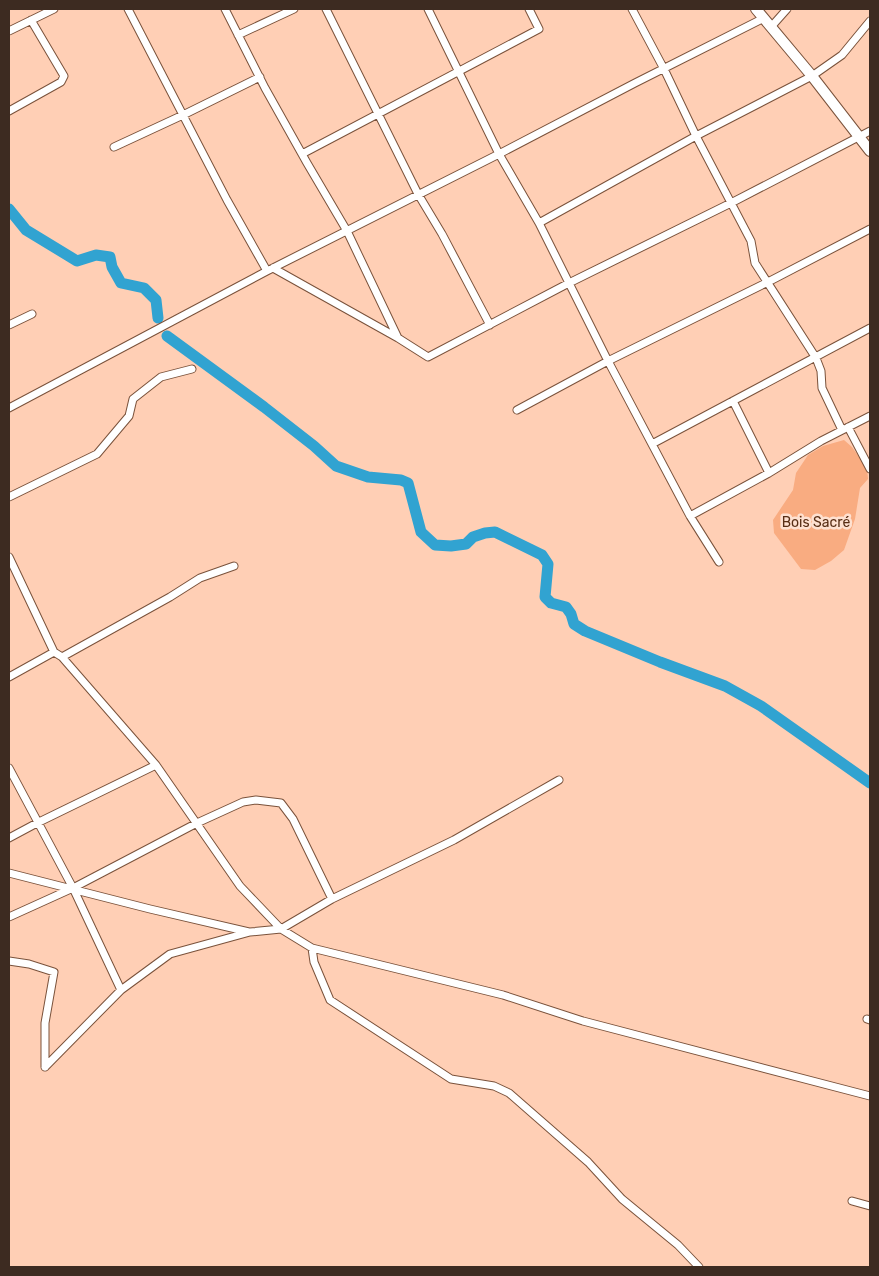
<svg xmlns="http://www.w3.org/2000/svg" width="879" height="1276" viewBox="0 0 879 1276" font-family="Rubik,sans-serif">
<style>
.green{fill:#f9ac81}
.lines{fill:none;stroke-linecap:round;stroke-linejoin:round}
.river{stroke:#31a3d1;stroke-width:11}
.minor-casing{stroke:#7a523b;stroke-width:9}
.secondary-casing{stroke:#7a523b;stroke-width:12}
.minor{stroke:#fff;stroke-width:7}
.secondary{stroke:#fff;stroke-width:10}
.labels{text-anchor:middle;stroke-width:5;stroke-linejoin:round;paint-order:stroke}
.park-label{font-size:14px;fill:#582e15;stroke:#fee1d1}
</style>
<rect width="100%" height="100%" fill="#ffcfb5"/>
<path class="green" d="M844,440l8,7 15,21 1,11 -8,9 -5,31 -11,31 -13,11 -16,9 -14,-1 -27,-36 -1,-13 20,-30 3,-17 12,-18 15,-9z"/>
<g class="lines">
<path class="river" d="M9,209l17,21 51,31 19,-6 14,2 2,10 9,16 23,5 12,12 2,18
M167,336l97,71 50,39 22,20 32,11 33,3 7,3 13,49 14,13 16,1 15,-2 7,-7 12,-4 10,-1 47,23 6,9 -3,33 6,6 15,4 5,7 3,10 11,7 75,31 65,24 36,20 109,77"/>
<g class="minor-casing">
<path id="minor" d="M128,9l99,191 40,71
M225,9l40,79 42,75 40,68 51,107
M326,9l92,185 24,40 48,91
M428,9l71,145 40,69 69,138 82,155 29,46
M632,9l32,60 32,67 55,105 4,22 61,95 5,13 1,17 20,42
M771,27l16,-18
M9,31l45,-22
M238,35l56,-26
M9,111l52,-29 3,-6 -33,-56
M114,147l69,-32 77,-38
M302,154l237,-125 -10,-20
M539,223l157,-87 116,-60 30,-21 28,-34
M273,268l125,70 30,19 141,-74 162,-80 139,-72
M9,325l23,-11
M733,401l36,72
M9,408l258,-137 232,-117 136,-71 129,-65
M517,410l91,-49 160,-79 102,-53
M848,427l22,42
M652,444l218,-116
M9,497l88,-43 32,-38 4,-17 28,-22 31,-8
M690,516l79,-43 52,-32 49,-25
M9,557l45,95 8,5 94,108 84,121 41,43 31,19 191,47 80,26 287,75
M62,657l108,-60 30,-19 34,-12
M9,677l45,-25
M9,768l64,120 48,102
M9,838l28,-15 119,-58
M9,873l141,36 99,23
M9,917l64,-29 124,-65 46,-21 13,-2 25,3 12,16 39,80
M312,948l2,14 16,38 121,79 43,7 15,7 79,69 34,37 56,46 21,22
M9,961l20,3 25,8 -9,51v44
M867,1019l3,1
M45,1067l76,-77 49,-36 80,-22 31,-3 51,-30 122,-59 105,-60
M852,1201l18,5"/>
</g>
<g class="secondary-casing">
<path id="secondary" d="M756,9l56,67 58,75"/>
</g>
<use href="#minor" class="minor"/>
<use href="#secondary" class="secondary"/>
</g>
<g class="labels">
<g class="park-label">
<text x="816" y="527">Bois Sacré</text>
</g>
</g>
<rect width="879" height="1276" fill="none" stroke="#3d2b21" stroke-width="20"/>
</svg>
